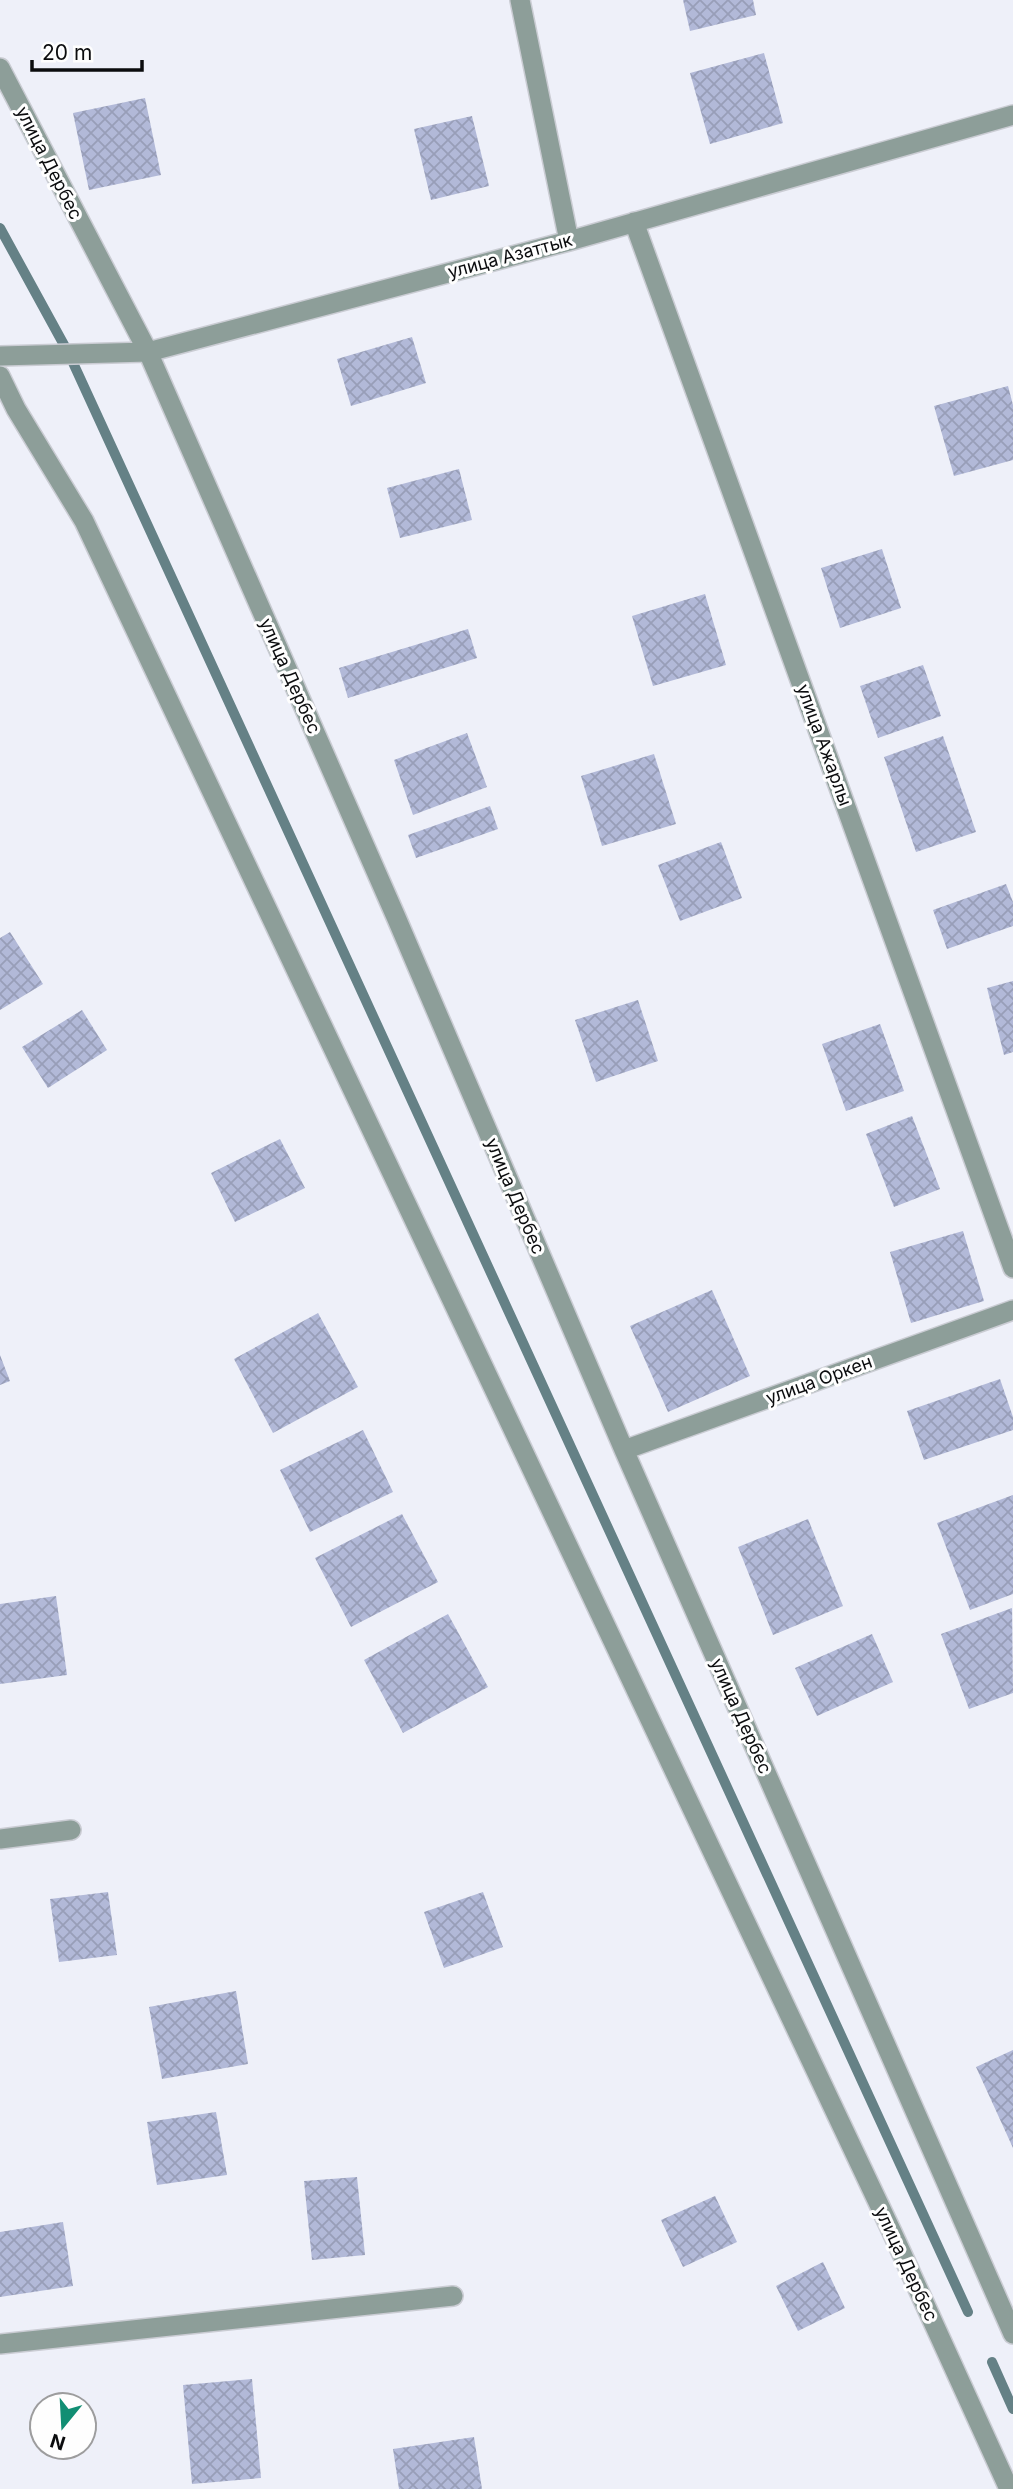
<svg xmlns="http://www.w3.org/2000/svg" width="1013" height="2489" viewBox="0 0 1013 2489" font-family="Inter,sans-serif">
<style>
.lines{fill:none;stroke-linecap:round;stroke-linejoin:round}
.stream{stroke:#658186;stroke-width:10}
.building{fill:url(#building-cross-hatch)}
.minor-casing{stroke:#caccd3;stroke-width:22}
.minor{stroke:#8d9e99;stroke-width:19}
.labels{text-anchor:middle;stroke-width:6;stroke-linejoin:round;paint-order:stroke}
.street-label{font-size:18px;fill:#0b0c0e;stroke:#fefefe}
</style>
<defs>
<pattern id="building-cross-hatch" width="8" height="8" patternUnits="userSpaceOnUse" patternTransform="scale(1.75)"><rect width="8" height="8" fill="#b2b9d8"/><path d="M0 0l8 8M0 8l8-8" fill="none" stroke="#989eb8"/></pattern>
</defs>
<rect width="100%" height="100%" fill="#eef0f9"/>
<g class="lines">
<path class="stream" d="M0,228l69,126 899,1958
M992,2362l21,47"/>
</g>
<path class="building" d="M683,0h70l3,15 -66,16z
M764,53l19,70 -73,21 -20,-71z
M145,98l16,77 -72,15 -16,-77z
M472,116l17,70 -58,14 -17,-71z
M412,337l14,46 -75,23 -14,-47z
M1008,386l5,19v55l-59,16 -20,-70z
M459,469l13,51 -72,18 -13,-50z
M882,549l19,59 -61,20 -19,-60z
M705,594l21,71 -73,21 -21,-70z
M468,629l9,29 -129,40 -9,-30z
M923,665l18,51 -63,22 -18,-52z
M467,733l20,54 -74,28 -19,-55z
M943,736l33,96 -60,20 -32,-95z
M654,754l22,70 -74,22 -21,-70z
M490,806l8,23 -82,29 -8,-23z
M721,842l21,56 -62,23 -22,-56z
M1006,884l7,18v24l-66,23 -14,-39z
M10,932l33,52 -43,26v-72z
M1013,981v71l-9,3 -17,-67z
M638,1000l20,61 -62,21 -21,-62z
M82,1010l25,40 -59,38 -26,-41z
M880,1024l24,67 -58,20 -24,-67z
M912,1116l28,73 -46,18 -28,-73z
M280,1139l25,49 -70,34 -24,-49z
M963,1231l21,70 -73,22 -21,-71z
M712,1290l38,86 -82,36 -38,-86z
M318,1313l40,74 -85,46 -39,-74z
M0,1355l10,26 -10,4z
M1000,1379l13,38v13l-89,30 -17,-49z
M363,1430l30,62 -83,40 -30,-62z
M1013,1495v99l-43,16 -33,-87z
M402,1514l36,68 -87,45 -36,-69z
M808,1519l35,87 -70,29 -35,-88z
M56,1596l11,79 -67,9v-80z
M1012,1608l1,85 -44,16 -28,-75z
M448,1614l40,73 -85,46 -39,-73z
M872,1634l21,48 -76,34 -22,-48z
M108,1892l9,63 -58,7 -9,-63z
M483,1892l20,55 -59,21 -20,-56z
M236,1991l12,73 -86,15 -13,-72z
M1013,2050v98l-37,-81z
M216,2112l11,63 -70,10 -10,-63z
M357,2177l8,78 -53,5 -8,-79z
M715,2196l22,46 -54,25 -22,-47z
M63,2222l10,64 -73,11v-65z
M823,2262l22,46 -47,23 -22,-45z
M252,2379l9,99 -69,6 -9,-99z
M474,2437l8,52h-83l-6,-40z"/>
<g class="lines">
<g class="minor-casing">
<path id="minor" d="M520,0l49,241
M0,68l148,284 248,565 228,533 389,884
M634,222l379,1046
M0,356l148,-4 421,-111 444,-126
M0,376l16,33 68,112 808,1711 117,257
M624,1450l389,-140
M0,1839l71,-9
M0,2344l453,-48"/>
</g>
<use href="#minor" class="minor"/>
</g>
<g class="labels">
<g class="street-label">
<text transform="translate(49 163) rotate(63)" y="6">улица Дербес</text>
<text transform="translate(510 256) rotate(-15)" y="6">улица Азаттык</text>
<text transform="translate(290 676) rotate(66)" y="6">улица Дербес</text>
<text transform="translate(824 745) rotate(70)" y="6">улица Ажарлы</text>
<text transform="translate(515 1196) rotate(67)" y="6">улица Дербес</text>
<text transform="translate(819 1380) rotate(-20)" y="6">улица Оркен</text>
<text transform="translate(741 1716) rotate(66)" y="6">улица Дербес</text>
<text transform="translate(906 2264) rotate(65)" y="6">улица Дербес</text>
</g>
</g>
<g transform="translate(63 2426) rotate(198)"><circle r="33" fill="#fefefe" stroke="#9d9d9e" stroke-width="2"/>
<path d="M0-5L12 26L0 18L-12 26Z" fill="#118e73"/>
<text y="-10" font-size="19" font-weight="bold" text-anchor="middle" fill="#0b0c0e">N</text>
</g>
<path d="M32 60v10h110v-10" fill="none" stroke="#0b0c0e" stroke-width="3.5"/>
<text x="42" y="60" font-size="21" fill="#0b0c0e" stroke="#fefefe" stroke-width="5" paint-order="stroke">20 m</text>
</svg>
